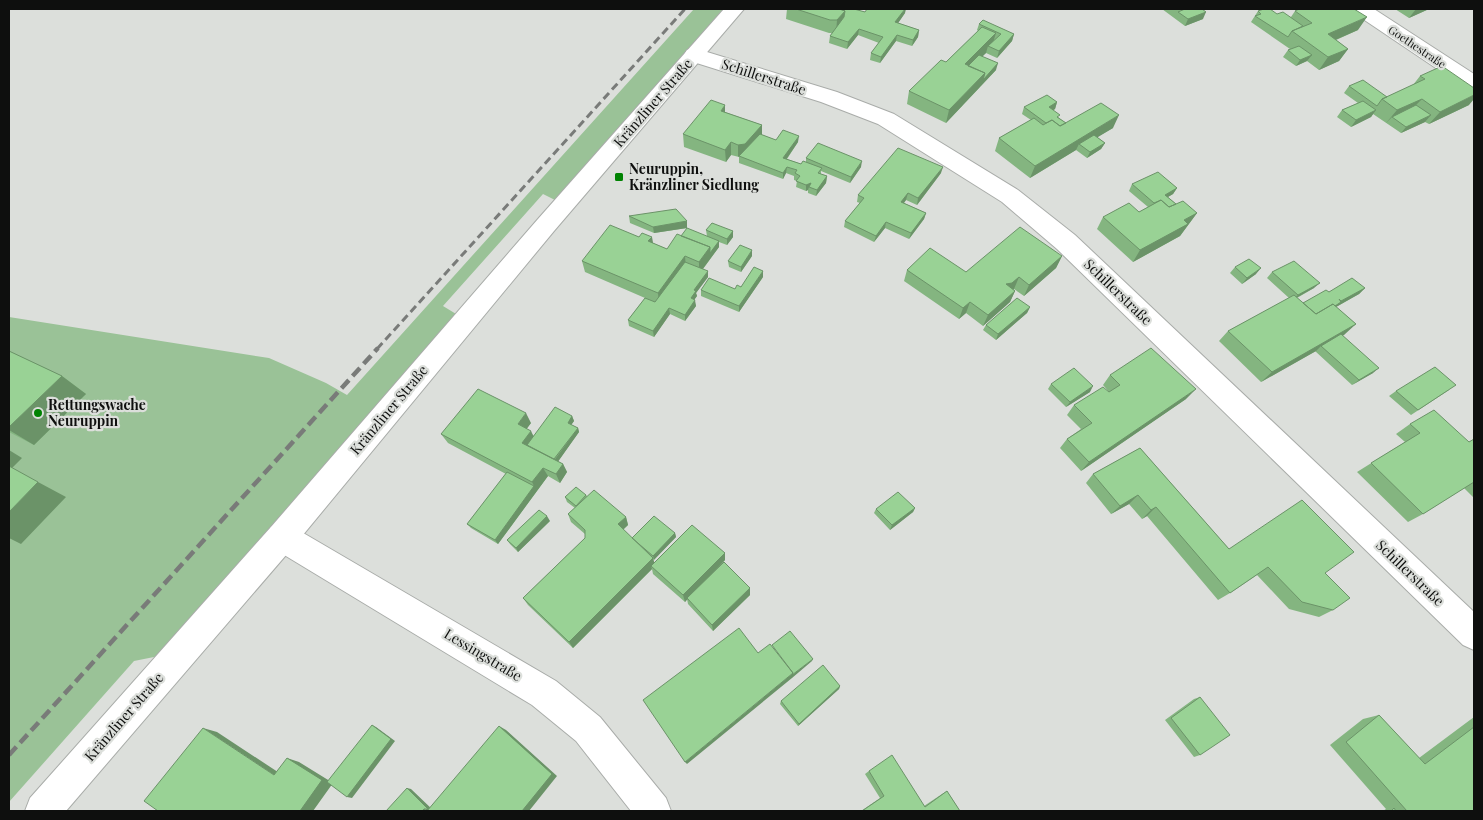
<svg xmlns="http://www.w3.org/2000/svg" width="1483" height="820" viewBox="0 0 1483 820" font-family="'Playfair Display',serif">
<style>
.green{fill:#9ac297}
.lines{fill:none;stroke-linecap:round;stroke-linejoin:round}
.minor-casing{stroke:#a9aca9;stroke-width:2}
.tertiary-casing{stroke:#a9aca9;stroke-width:2}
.minor{fill:#fff;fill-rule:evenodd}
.tertiary{fill:#fff;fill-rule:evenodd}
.rail-far1{stroke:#797b79;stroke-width:3;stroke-dasharray:8 4.5;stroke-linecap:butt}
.rail{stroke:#797b79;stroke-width:4.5;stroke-dasharray:11 5.5;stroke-linecap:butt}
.wall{fill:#84b580}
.shaded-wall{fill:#6b9368}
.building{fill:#99d295;stroke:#6b9368}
.poi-dot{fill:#008302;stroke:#dcdfdb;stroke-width:2}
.labels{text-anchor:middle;stroke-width:4.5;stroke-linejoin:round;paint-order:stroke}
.far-street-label{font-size:11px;fill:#0e0f0e;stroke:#dcdfdb}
.street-label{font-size:14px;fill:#0e0f0e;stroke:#dcdfdb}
.poi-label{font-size:14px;font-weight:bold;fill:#0e0f0e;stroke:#dcdfdb;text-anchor:start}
</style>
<rect width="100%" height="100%" fill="#dcdfdb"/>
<path class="green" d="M694,9h33l-168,193 -16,-8 -100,112 18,11 -297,338 -30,6 -125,141v-485l260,41 57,25 21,12z"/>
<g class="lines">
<g class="minor-casing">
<path id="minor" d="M1351,9h23l100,65v17l-7,-2 -113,-76z
M694,48l143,44 57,22 124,76 57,45 399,377v38l-11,-5 -406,-396 -55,-47 -124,-78 -57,-22 -134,-42 -3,-5 3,-5z
M282,523l11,4 263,154 44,36 66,81 5,13h-40l-55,-70 -44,-36 -261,-158 -4,-10 4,-10z"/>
</g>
<g class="tertiary-casing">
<path id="tertiary" d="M724,9h20l-190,222 -261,316 -227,264h-41l5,-13 241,-271 267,-308z"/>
</g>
<use href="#minor" class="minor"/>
<use href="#tertiary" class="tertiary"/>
<path class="rail-far1" d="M377,349l308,-340"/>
<path class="rail" d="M9,755l369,-407"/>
</g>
<path class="wall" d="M787,9h67l11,3 40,1 -7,10 21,7 -1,7 -6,9 -16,-5 -16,22 -10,-3 1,-7 8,-10 -21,-8 -11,14 -18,-6 1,-7 2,-3h-3l-43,-14z
M1162,9h40l1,10 -18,7z
M1395,9h34l-20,9z
M1258,11l19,3 14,3 4,-6 63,19 -22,10 12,9 -9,12 -20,9 -12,-9 -11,5 -13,-9 5,-7 2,-1 -39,-27z
M979,24l35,10 -2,7 -15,17 -11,-5 -4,3 14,14 -50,53 -39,-19 2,-13 37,-29 32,-31 -1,-1z
M1420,76l49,29 -40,19 -4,-2 -24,11 -28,-19 -2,3 -20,10 -14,-10 5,-7 16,-7 -14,-10 5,-7 38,11 26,-12z
M1057,102l-2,7 -2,1 6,8 7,5 47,5 -16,9 8,6 -4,6 -14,9 -11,-8 -46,28 -35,-27 4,-13 32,-18 -9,-6 2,-7z
M725,112l37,13v10l14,5 22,2 -11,17 14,5 5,-1v-5l55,9 -11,16 -29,-12v3l6,2 -1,7 -10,13 -8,-3v-3l-2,1 -10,-4 1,-6 -3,-1v-4l-8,-3 -3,6 -44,-16v-6l-8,-2 -5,7 -42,-15 -1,-13z
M941,173l-24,32 -11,-5 -2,3 22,10 -2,6 -15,20 -24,-11 -11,14 -30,-15 1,-6 15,-18 -3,-1 1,-7z
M1132,184l45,4 -4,6 -5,3 8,7 21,9 -17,23 -47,26 -36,-33 6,-12 36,-5 9,-5 -19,-16z
M629,216l58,5v7l-33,5 -24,-10z
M706,230l27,1v6l-6,8 -8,-3v5l-16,22 5,8 -12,16 1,3 -3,4 2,6 -11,15 -15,-7 -16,23 -25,-11 -1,-6 17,-22 -60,-26 -3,-11 71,-18 14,6 14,-13h26z
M752,256l-11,16 -12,-5 -1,-6z
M1062,256l-6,12 -32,28 -10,-7h-1l2,2 -5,11 -27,24 -17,-13 -7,6 -55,-38 3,-11 59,2z
M1235,267l21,7 -14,10 -12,-11z
M1272,272l42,16 -17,10 6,5 26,-11 36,-4 -6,6 -23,13 20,17 -14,11 31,38 -21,12 -37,-34h1l-55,31 -42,-41 9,-10 61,-33 -22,-20z
M763,277l-24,35 -38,-16v-6l34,-1z
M1030,307l-3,6 -31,27 -13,-10 3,-5z
M9,351l53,25 24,18 -52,51 -25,-13z
M1110,375l76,24 -105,72 -21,-23 7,-9 14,-10 -14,-14 7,-10 35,-13 -6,-7z
M1051,384l39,8 -24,15 -18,-18z
M1449,390l-38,25 -22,-19 7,-5z
M572,416l2,5 -3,4 7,3 1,4 -21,29 5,3 4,8 -7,11 -12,-7 -50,68 -27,-16 -4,-4 39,-50 -58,-31 -7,-9 90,-11 -5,6 7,7z
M1410,424l59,18 5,-3v59l-10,-10 -41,26 -15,8 -51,-50 48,-30 -9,-8z
M1140,448l89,101 96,24 8,37 -14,7 -30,-8 -32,-34 -27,18 -12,7 -71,-84 -5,3 -13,-15 -18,10 -25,-31 7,-9z
M586,495l1,1 39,21 2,8 -5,5 9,8 43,-5 1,4 -23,23 1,3 71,-3 -13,14 38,14v7l-37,36 -25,-27 -1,-5 -2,3 -32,-28 -1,-5 -79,79 -45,-43 -5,-7 62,-60v-4l-14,-12 -3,-8 7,-6 -8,-6 -2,-5z
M915,508l-2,4 -23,18 -16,-17 2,-4z
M550,521l-32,31 -8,-8 -3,-4z
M840,686l-1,3 -41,37 -18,-22 1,-3z
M1200,697v58l-6,2 -29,-37 29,-21z
M1379,715l40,43 55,-41v94h-91l3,-2 -56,-64 33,-26z
M869,771l55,35 18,-12 5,-3 13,20h-99l19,-13 -15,-24z"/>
<path class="shaded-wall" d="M905,9h1l-1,4 -11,16 1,-7z
M1416,9h13l-20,9z
M845,11l-1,13 -8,9 1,-13z
M1206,12l-3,7 -18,7 3,-7z
M1367,17l-9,13 -39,17 9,-13z
M859,29l-1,6 -11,14 1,-7z
M919,30l-1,7 -6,9 1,-6z
M996,33l-4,13h-4l-2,7 -19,19 -2,-8z
M1014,34l-2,7 -15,17 2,-7z
M897,35l-1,6 -16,22 1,-6z
M1348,49l-9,12 -20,9 9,-13z
M1312,55l-5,6 -11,5 4,-6z
M998,63l-2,7 -50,53 3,-13 36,-37z
M1474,95v4l-5,6 -40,19 11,-12z
M1422,99l-12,12 -18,6 -6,6 11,-13z
M1057,102l-2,7 -8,5 2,-7z
M725,105v13l-4,-7z
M1376,110l-5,7 -20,10 5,-7z
M1119,115l-6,13 -30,18 -4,-2 -3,6 -46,28 5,-12z
M1431,115l-6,7 -24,11 5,-6z
M762,125v13l-24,19v-12z
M799,136l-1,6 -15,22v-6z
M731,142v13l-5,7 -1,-12z
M1105,143l-4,6 -14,9 3,-6z
M862,161l-1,6 -11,16 1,-6z
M787,167l-1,6 -3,6v-6z
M943,167l-2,6 -24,32 1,-7z
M827,176l-1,7 -10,13 1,-6z
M811,183l-2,4 -1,3 -2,1v-6z
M1177,188l-4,6 -12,7 4,-6z
M908,193l-2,7 -6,8 1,-6z
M926,213l-2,6 -15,20 2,-6z
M1197,213l-17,23 -47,26 7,-12 44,-30z
M687,221v7l-33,5 -1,-6z
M886,222l-1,6 -11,14 2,-6z
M733,231v6l-6,8v-6z
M652,237l2,11 -6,-7z
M719,241v6l-20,27v-12l11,-15z
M752,250v6l-11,16v-5z
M685,256l1,12 -27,36 -1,-11z
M1062,256l-6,12 -32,28 5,-11z
M1261,268l-5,6 -14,10 5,-6z
M708,271v6l-12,16 1,3 -6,8v-6l3,-8z
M763,271v6l-24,35v-6z
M1019,277l-5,12 -7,5 -1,-10z
M1320,283l-6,5 -22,12 6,-5z
M1365,288l-6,6 -55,31 37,-24z
M1015,291l-5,11 -27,24 5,-11z
M695,300l1,6 -11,15v-6z
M970,302l-4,11 -7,6 4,-11z
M1030,307l-3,6 -31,27 2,-6z
M669,308l1,6 -16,23 -1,-6z
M1356,324l-12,11 -22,12 -1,-1 -5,5 -55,31 11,-10z
M1379,368l-6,5 -21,12 7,-5z
M62,376l24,18 -52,51 -25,-15v-3z
M1093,386l-3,6 -24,15 4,-5z
M1196,389l-10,10 -105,72 8,-9z
M526,413l5,10 -8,11 -5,-10z
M572,416l2,5 -5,7 -1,-5z
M578,428l1,4 -24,34 -2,-4z
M531,431l5,10 -7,8 -7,-6z
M9,450l13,8 -11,11 -2,-2z
M563,464l4,8 -7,11 -4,-9z
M543,468l5,8 -50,68 -3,-4 39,-54 -2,-4z
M38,482l28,15 -45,47 -12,-6v-26z
M1138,495l-9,9 -18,10 9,-8z
M1156,507l-9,9 -5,3 9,-9z
M915,508l-2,4 -23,18 2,-5z
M547,516l3,5 -32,31 -2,-4z
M626,517l2,8 -8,7 -2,-8z
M675,533l1,4 -22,23 -1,-4z
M725,553v7l-40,42 -2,-7z
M653,558l2,7 -4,1 1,3 -79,79 -4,-6z
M750,588v7l-37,36 -1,-6z
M813,659l-1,2 -20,17v-3z
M793,673l-1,5 -105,86 -2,-2z
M840,686l-1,3 -41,37 1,-2z
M372,725l4,2 19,14 -43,57 -5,-1z
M499,726l7,4 51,46 -28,35h-7z
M203,728l14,4 70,46 -13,-3z
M287,758l12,4 34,21 -20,28h-13z
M407,788l4,1 23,22h-7z"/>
<path class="building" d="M796,9h43l6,2 -8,9h-7z
M841,9h13l11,3 2,-3h38l-10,13 24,8 -6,10 -16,-5 -16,22 -10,-4 12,-16 -24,-8 -11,13 -18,-6 14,-19 1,-6z
M1185,9h17l4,3 -18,7 -10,-7z
M1264,9h6l7,5 6,-2 20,14 -11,5 -4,6 -33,-21 6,-2 -3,-3z
M1299,9h55l13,8 -39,17 20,15 -20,8 -36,-26 20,-8 -17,-12z
M983,20l31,14 -15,17 -11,-5 13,-12 -22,-10z
M982,27l14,6 -31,31 20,9 -36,37 -40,-19 32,-31 5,2z
M1299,46l13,9 -12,5 -12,-10z
M979,55l19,8 -15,17 2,-7 -17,-7z
M1442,66l32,22v7l-34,17 -18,-13 -25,11 -15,-11 43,-20 -5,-3z
M1363,80l24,17 -5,2 -5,7 -28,-20z
M1047,95l10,7 -8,5 11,8 -3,2 9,6 -6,3 -8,-6 -6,3 -22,-16z
M711,100l14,5 -4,6 41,14 -17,19 -7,1 -7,-3 -6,8 -42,-16z
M1363,101l13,9 -20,10 -14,-10z
M1101,103l18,12 -84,51 -36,-28 35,-20 9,7 9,-5 8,6z
M1416,105l15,10 -25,12 -14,-10z
M783,130l16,6 -16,22 18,6 2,-3 19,7 -4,5 9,3 -10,14 -8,-3 2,-4 -5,2 -10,-4 4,-5 -5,-3 2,-3 -10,-3 -4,6 -44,-17 21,-22 16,6z
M1094,135l11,8 -15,9 -11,-8z
M818,143l44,18 -11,16 -45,-19z
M898,148l45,19 -25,31 -10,-5 -7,9 25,11 -15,20 -25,-11 -10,14 -31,-15 19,-23 -6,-3z
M1158,172l19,16 -12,7 11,9 -7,3 -8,-7 -7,3 -22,-19z
M1161,200l8,7 14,-6 14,12 -13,7 4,4 -48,26 -37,-33 26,-14 10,9z
M676,209l11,12 -34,6 -24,-11z
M712,223l21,8 -6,8 -21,-9z
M610,225l29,12 3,-4 10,4 -4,4 19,8 10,-15 33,13 -11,15 -14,-6 -27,37 -76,-32z
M1020,227l42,29 -33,29 -10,-8 -7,6 -6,1 9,7 -27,24 -18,-13 -7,6 -56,-38 23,-22 36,24z
M687,228l32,13 -9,12v-6l-29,-11z
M740,245l12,5 -11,17 -13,-6z
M1249,259l12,9 -14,10 -12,-11z
M1294,261l26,22 -22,12 -26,-23z
M685,262l23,9 -14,19 2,1 -5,7 4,2 -10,15 -16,-7 -16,23 -25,-11 17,-22 10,4z
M754,267l9,4 -24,35 -38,-16 8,-12 26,11 2,-4 4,2z
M1352,278l13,10 -24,13 -2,-2 2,3 -6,4 -2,-2 -17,10 -13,-11 23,-13 3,2z
M1294,295l22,19 17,-10 23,20 -84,48 -44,-41z
M1017,298l13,9 -32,27 -12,-9z
M1341,334l38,34 -20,12 -38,-34z
M1151,348l45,41 -107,73 -22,-23 25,-16 -18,-18 29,-18 6,5 11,-7 -10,-10z
M9,351l53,25 -53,51z
M1435,367l21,18 -38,25 -22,-19z
M1074,368l19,18 -23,16 -19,-18z
M478,389l48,24 -8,11 13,7 -9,12 41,21 -7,10 -13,-6 -11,14 -91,-48z
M555,407l17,9 -4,7 10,5 -24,31 -27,-14z
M1434,410l35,32 5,-3v43l-51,32 -52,-51 49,-30 -10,-9z
M1140,448l89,101 73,-49 52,52 -29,21 25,25 -17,12 -31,-8 -34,-35 -38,26 -74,-86 -5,3 -13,-15 -18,11 -27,-32z
M9,466l29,16 -29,30z
M507,472l27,14 -39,54 -28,-16z
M576,487l10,8 -10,11 -11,-9z
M594,490l32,27 -8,7 35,34 -84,84 -46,-44 62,-60v-8l-17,-16z
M898,492l17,16 -23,17 -16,-16z
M539,510l8,6 -31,32 -9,-8z
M654,516l21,17 -22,23 -21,-18z
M692,525l33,28 -42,42 -32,-29z
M724,562l26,26 -38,37 -25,-27z
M739,628l19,25 12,-9 23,29 -108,89 -42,-62z
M790,631l23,28 -21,16 1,-2 -21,-28z
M823,665l17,21 -41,38 -18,-23z
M1200,697l30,38 -30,20 -29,-37z
M1379,715l46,49 49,-37v84h-67l-61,-69z
M372,725l19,14 -44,58 -20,-15z
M499,726l53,48 -30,37h-100l2,-2 3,2z
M203,728l71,47 13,-17 35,22 -22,31h-142l-14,-10z
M892,755l33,52 22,-16 13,20h-98l22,-15 -15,-25z
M407,788l21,21h-4l-2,2h-36z
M1394,808l2,3h-5z"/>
<g class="poi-dot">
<rect x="614" y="172" width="10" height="10" rx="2.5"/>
<circle cx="38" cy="413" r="5"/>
</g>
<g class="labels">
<g class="far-street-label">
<text transform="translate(1417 47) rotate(34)" y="4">Goethestraße</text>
</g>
<g class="street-label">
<text transform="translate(764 77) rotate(18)" y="5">Schillerstraße</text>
<text transform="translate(653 103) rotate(-49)" y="5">Kränzliner Straße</text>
<text transform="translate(1118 292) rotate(44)" y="5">Schillerstraße</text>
<text transform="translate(389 410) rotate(-50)" y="5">Kränzliner Straße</text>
<text transform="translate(1410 573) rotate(44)" y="5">Schillerstraße</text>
<text transform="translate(483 655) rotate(31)" y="5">Lessingstraße</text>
<text transform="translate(124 717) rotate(-49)" y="5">Kränzliner Straße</text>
</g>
<g class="poi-label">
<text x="629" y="174">Neuruppin,<tspan x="629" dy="16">Kränzliner Siedlung</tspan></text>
<text x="48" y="410">Rettungswache<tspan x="48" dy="16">Neuruppin</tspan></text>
</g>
</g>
<rect width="1483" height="820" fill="none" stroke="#0e0f0e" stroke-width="20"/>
</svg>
